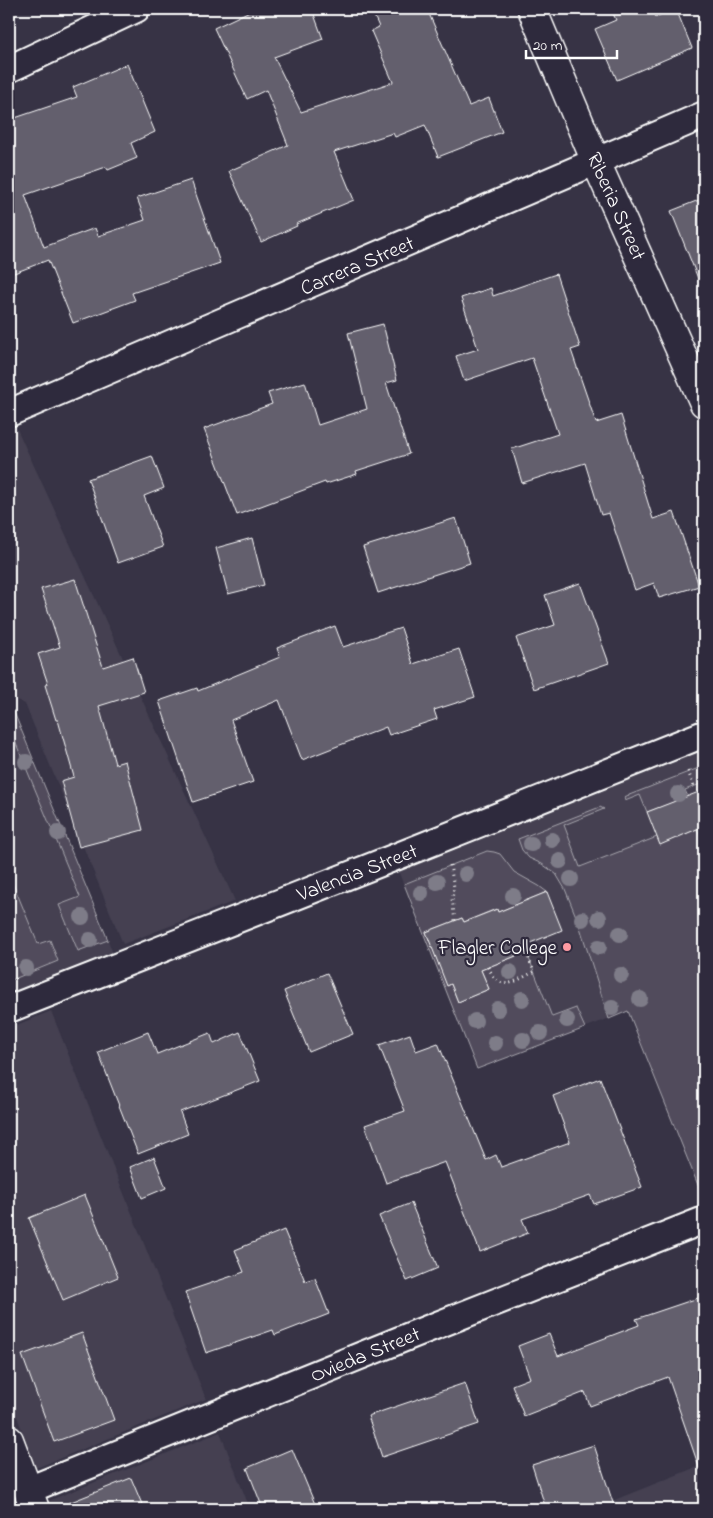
<svg xmlns="http://www.w3.org/2000/svg" width="713" height="1518" viewBox="0 0 713 1518" font-family="'Indie Flower',sans-serif">
<style>
.built{fill:#444051}
.green{fill:#514c5c;stroke:#a8a6ae}
.building{fill:#635f6d;stroke:#fff}
.lines{fill:none;stroke-linecap:round;stroke-linejoin:round}
.minor-casing{stroke:#fff;stroke-width:30}
.tertiary-casing{stroke:#fff;stroke-width:31}
.path{stroke:#fff;stroke-width:3;stroke-dasharray:1 4;stroke-linecap:butt}
.minor{stroke:#2f2a3d;stroke-width:26}
.tertiary{stroke:#2f2a3d;stroke-width:28}
.tree{fill:#7e7c88}
.poi-dot{fill:#ff9aa2;stroke:#2f2a3d;stroke-width:2}
.labels{text-anchor:middle;stroke-width:4.5;stroke-linejoin:round;paint-order:stroke}
.street-label{font-size:21px;fill:#fff;stroke:#2f2a3d}
.poi-label{font-size:21px;fill:#fff;stroke:#2f2a3d;text-anchor:end}
</style>
<rect width="100%" height="100%" fill="#373345"/>
<filter id="ink" filterUnits="userSpaceOnUse"><feTurbulence type="fractalNoise" baseFrequency=".02" numOctaves="2"/><feDisplacementMap in="SourceGraphic" scale="10" xChannelSelector="R" yChannelSelector="G"/><feConvolveMatrix kernelMatrix="1 2 1 2 8 2 1 2 1" color-interpolation-filters="sRGB"/></filter>
<g filter="url(#ink)">
<path class="built" d="M17,429l218,472 -112,43 -98,-240 -16,-8v-263z
M13,710l95,230 9,25 -108,44v-298z
M704,734v467l-76,-190 -151,58 -84,-211z
M51,1011l155,388 -170,69 -27,-73v-367z
M220,1432l30,77h-199l-3,-8z
M9,1440l26,69h-26z
M704,1464v45h-112z"/>
<path class="green" d="M13,710l95,230 -30,11 -19,-46 21,-8 -71,-170v-16z
M704,766v18l-1,-1 -18,7 3,7 -41,15 -7,-17 -15,6 -1,-4z
M600,807l4,2 -40,16 16,42 77,-30 3,7 37,-15 4,8 3,-1v364l-76,-189 -19,8 -30,-95 -14,-35 -9,-15 -14,-10 -13,-6 -7,-8 -4,-11z
M487,851l7,1 6,2 14,18 25,14 8,6 -49,20 -2,-3 -32,13 -2,-4 -36,14 22,54 3,-2 7,18 31,-13 -8,-19 35,-14 -10,-23 11,-5 35,89 24,-9 9,20 -108,41 -73,-185z
M9,874l29,70 12,-4 8,21 -49,20z"/>
<path class="building" d="M254,9h58l11,30 -49,18 27,55 92,-30 -22,-51 8,-4 -8,-18h56l42,97 20,-8 13,34 -64,25 -13,-32 -30,12 -2,-4 -59,19 20,48 -58,24 1,2 -36,16 -32,-71 59,-26 -22,-55 -19,9 -33,-71z
M611,9h41l3,8 21,-8 16,39 -75,32 -22,-51 21,-9z
M127,64l28,68 -24,11 6,15 -29,12 -2,-3 -81,28 19,52 51,-19 3,8 47,-16 -8,-22 54,-18 29,83 -88,30 3,7 -62,23 -25,-63 -39,15v-155l68,-23 -4,-10z
M704,198v93h-1l-32,-80z
M556,274l24,73 -9,3 25,73 25,-8 32,104 21,-7 25,74 -40,12 -5,-15 -19,7 -26,-77 -8,2 -16,-52 -63,20 -10,-34 46,-15 -26,-76 -68,23 -8,-25 22,-7 -17,-51 30,-10 2,8z
M383,324l14,56 -11,3 23,71 -53,17 1,3 -31,10 -1,-2 -88,33 -33,-86 68,-25 -4,-11 37,-11 13,43 49,-16 -19,-76z
M152,456l12,32 -20,8 19,51 -45,16 -30,-84z
M456,518l14,45 -92,30 -15,-46z
M252,538l12,47 -36,9 -12,-46z
M75,579l28,88 30,-10 11,35 -45,14 16,58 10,-3 18,69 -64,17 -18,-66 13,-4 -16,-57h-2l-11,-35 3,-1 -10,-30 22,-7 -19,-58z
M580,583l29,80 -75,26 -18,-51 39,-13 -10,-30z
M335,626l8,21 58,-19 12,36 46,-15 16,48 -41,13 3,9 -48,16 -3,-8 -84,33 -23,-60 -48,20 22,62 -60,20 -34,-101 38,-13 1,3 82,-34 -3,-9z
M704,790v36l-44,19 -13,-33z
M547,892l15,38 -49,20 3,6 -35,14 8,19 -31,13 -7,-18 -4,2 -21,-54 36,-14 2,4 33,-13 1,3z
M327,973l26,61 -44,18 -25,-61z
M148,1032l9,22 53,-21 4,11 26,-12 20,49 -80,31 8,22 -50,20 -40,-102z
M410,1034l6,17 22,-8 48,117 10,-5 5,12 69,-25 -17,-46 47,-18 42,109 -48,17 -4,-9 -68,24 6,14 -48,19 -35,-90 -59,21 -21,-58 40,-14 -26,-66z
M154,1157l12,31 -24,10 -12,-31z
M85,1195l33,82 -55,23 -34,-82z
M411,1203l27,65 -31,13 -28,-65z
M284,1230l21,51 10,-3 14,36 -54,21 -2,-5 -67,23 -21,-61 59,-20 -9,-22z
M704,1296v173l-4,1 -32,-93 -78,29 -5,-14 -61,24 -12,-31 18,-7 -12,-32 31,-12 9,22 81,-31 -3,-6z
M82,1333l32,87 -60,22 -32,-87z
M465,1383l14,41 -97,33 -14,-41z
M594,1445l21,64h-69l-14,-44z
M292,1449l25,60h-54l-16,-41z
M131,1478l13,31h-88v-1z"/>
<g class="lines">
<g class="minor-casing">
<path id="minor" d="M9,69l127,-60
M9,413l695,-298
M9,1009l384,-151 311,-124
M28,1490l384,-155 292,-115"/>
</g>
<g class="tertiary-casing">
<path id="tertiary" d="M532,9l64,153 108,241
M9,1440l26,69"/>
</g>
<path class="path" d="M688,771l6,16
M450,865l4,22 -2,12 3,22
M9,895l8,-3
M488,967c14,27 24,15 46,5l-8,-21"/>
<use href="#minor" class="minor"/>
<use href="#tertiary" class="tertiary"/>
</g>
<g class="tree">
<circle cx="26" cy="762" r="8"/>
<circle cx="678" cy="794" r="8"/>
<circle cx="58" cy="833" r="8"/>
<circle cx="552" cy="840" r="8"/>
<circle cx="531" cy="844" r="8"/>
<circle cx="560" cy="861" r="8"/>
<circle cx="466" cy="874" r="8"/>
<circle cx="571" cy="879" r="8"/>
<circle cx="437" cy="882" r="8"/>
<circle cx="421" cy="893" r="8"/>
<circle cx="513" cy="896" r="8"/>
<circle cx="82" cy="917" r="8"/>
<circle cx="599" cy="918" r="8"/>
<circle cx="582" cy="919" r="8"/>
<circle cx="620" cy="934" r="8"/>
<circle cx="90" cy="940" r="8"/>
<circle cx="599" cy="947" r="8"/>
<circle cx="26" cy="968" r="8"/>
<circle cx="510" cy="972" r="8"/>
<circle cx="621" cy="975" r="8"/>
<circle cx="522" cy="999" r="8"/>
<circle cx="640" cy="999" r="8"/>
<circle cx="612" cy="1008" r="8"/>
<circle cx="498" cy="1009" r="8"/>
<circle cx="567" cy="1020" r="8"/>
<circle cx="475" cy="1021" r="8"/>
<circle cx="540" cy="1033" r="8"/>
<circle cx="523" cy="1040" r="8"/>
<circle cx="495" cy="1043" r="8"/>
</g>
</g>
<circle class="poi-dot" cx="567" cy="947" r="5"/>
<g class="labels">
<g class="street-label">
<text transform="translate(617 206) rotate(66)" y="7">Riberia Street</text>
<text transform="translate(357 265) rotate(-23)" y="7">Carrera Street</text>
<text transform="translate(357 872) rotate(-21)" y="7">Valencia Street</text>
<text transform="translate(365 1354) rotate(-22)" y="7">Ovieda Street</text>
</g>
<g class="poi-label">
<text x="557" y="954">Flagler College</text>
</g>
</g>
<rect width="713" height="1518" fill="none" stroke="#2f2a3d" stroke-width="30"/>
<rect x="15" y="15" width="683" height="1488" fill="none" stroke="#fff" stroke-width="2" filter="url(#ink)"/>
<path d="M526 50v8h91v-8" fill="none" stroke="#ffffff" stroke-width="2.5"/>
<text x="533" y="50" font-size="15" fill="#ffffff" stroke="#2f2a3d" stroke-width="4" paint-order="stroke">20 m</text>
</svg>
